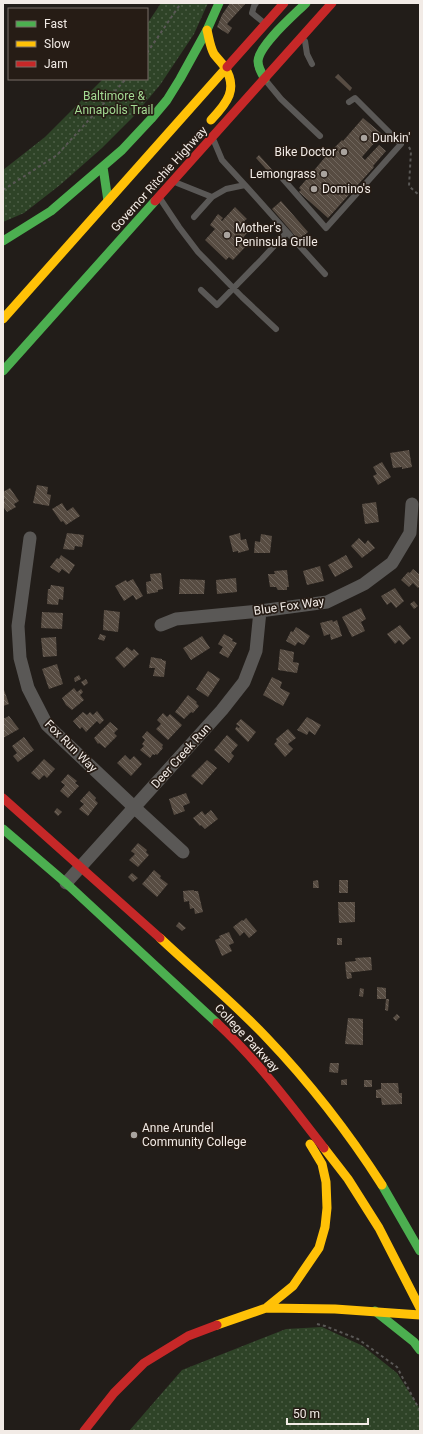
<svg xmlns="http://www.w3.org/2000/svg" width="423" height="1434" viewBox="0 0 423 1434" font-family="Roboto,sans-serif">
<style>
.park{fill:url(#park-dots)}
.building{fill:url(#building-back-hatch)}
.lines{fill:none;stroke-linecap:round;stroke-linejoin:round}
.path{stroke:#5a5856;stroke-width:2;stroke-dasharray:3 3;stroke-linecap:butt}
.lane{stroke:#5a5856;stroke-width:6}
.street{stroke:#5a5856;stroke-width:13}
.fast{stroke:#4caf50;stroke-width:9}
.slow{stroke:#ffc107;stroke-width:9}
.jam{stroke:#c62828;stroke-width:9}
.poi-dot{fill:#a9a39e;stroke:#261c15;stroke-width:1.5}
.labels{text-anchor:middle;stroke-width:3.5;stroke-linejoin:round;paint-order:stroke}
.park-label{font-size:12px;fill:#a3da93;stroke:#261c15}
.poi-label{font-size:12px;fill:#f2ebe6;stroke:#261c15;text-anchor:start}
.street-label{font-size:12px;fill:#f2ebe6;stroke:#261c15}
</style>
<defs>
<pattern id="park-dots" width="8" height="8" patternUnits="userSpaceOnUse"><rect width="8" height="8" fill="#2e4327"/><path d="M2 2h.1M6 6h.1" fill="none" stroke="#4d5e46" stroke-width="1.8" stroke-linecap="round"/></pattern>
<pattern id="building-back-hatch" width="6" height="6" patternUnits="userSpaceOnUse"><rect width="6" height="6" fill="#574c42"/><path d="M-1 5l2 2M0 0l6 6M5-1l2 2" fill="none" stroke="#70665d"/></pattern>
</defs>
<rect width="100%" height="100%" fill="#221d19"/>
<path class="park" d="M161,3h47l-14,31 -34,51 -27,32 -31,31 -42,37 -36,28 -21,9v-52l42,-33 58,-58h44v-55z
M322,1327l41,19 34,27 23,36v22h-291l53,-61 104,-41z"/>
<path class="building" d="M230,3h16l-19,21 5,4 -4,6 -11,-7 5,-12z
M338,74l14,14 -2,3 -15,-14z
M363,118l19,16 -20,23 3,3 14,-15 7,6 -13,15 1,1 -46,51 -29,-26 2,-2 -2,-2 28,-33 15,-15 1,1z
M259,155l17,19 -3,3 -17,-19z
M281,201l27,31 -9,8 -27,-31z
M235,207l12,12 -3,2 4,4 -4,5 3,3 -4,5 6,5 -16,17 -4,-3 -3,3 -21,-20 10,-11 -5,-4 8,-11 5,4 -2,2 1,1z
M409,450l3,17 -10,2v-2l-9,1 -3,-15z
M382,462l9,15 -13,8 -5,-9 4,-2 -4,-7z
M37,485l11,2 -1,7 4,1 -2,11 -16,-3z
M10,488l9,13 -5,3 2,3 -9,5 -4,-6v-5l2,-1 -2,-3v-5z
M376,502l3,20 -14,2 -3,-20z
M62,503l5,8 6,-4 7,9 -14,9 -3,-4 -2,1 -9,-13z
M67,533l17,2 -2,12 -7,-1 -1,4 -11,-1z
M240,533l1,7 5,-1 3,11 -11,3v-2l-5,1 -4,-16z
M261,534l11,2 -2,17h-16l1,-12 5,1z
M359,538l6,6 3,-4 7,8 -13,10 -11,-12z
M61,555l14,10 -6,9 -7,-5 -3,4 -9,-6 7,-9 2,1z
M346,555l7,12 -18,10 -7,-12z
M320,566l4,15 -17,4 -4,-14z
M413,569l7,6v11l-2,2 -5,-5 -4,4 -8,-7 7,-8 2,1z
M287,570l2,17h-2v3h-9l-2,-3h-6l-2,-13h7l-1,-3z
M161,573l2,16 -5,1v2l-11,2 -1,-12 5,-1 -1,-7z
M236,578l1,14 -20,2 -1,-14z
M133,579l10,17 -7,4 -3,-5 -9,6 -9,-15 11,-6 1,2z
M180,579l25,1 -1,14h-25z
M51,585l13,2 -1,13 -4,-1 -1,6 -11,-1 1,-15h2z
M395,588l9,13 -8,7 -5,-6 -4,3 -6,-9z
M414,601l4,5 -4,3 -4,-5z
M361,608l5,11 -5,3 4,9 -13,6 -10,-20z
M104,610l16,2 -2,20 -15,-2z
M42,612l21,1 -1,16 -21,-1z
M332,620l1,2 4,-2 5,16 -11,4 -1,-6 -6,2 -4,-13z
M400,625l11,13 -8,7 -4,-5 -4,4 -8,-10z
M296,627l14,9 -6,9 -6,-3 -3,4 -9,-5 5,-10 2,1z
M100,634l6,2 -2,5 -6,-2z
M224,634l9,5 -1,2 5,2 -9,15 -9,-5 4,-6 -5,-3z
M202,636l8,12 -19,12 -8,-12z
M56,637l1,19 -14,1 -2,-19z
M127,647l5,4 2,-2 5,5 -15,14 -9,-10z
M280,649l14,3 -1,10 6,1 -2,10 -19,-3z
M151,657l11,2v1l4,1 -2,16 -11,-1 2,-8h-6z
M57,664l6,20 -14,5 -7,-20z
M208,671l12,8 -12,18 -12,-8z
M79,675l2,4 -6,3 -1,-4z
M272,677l10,5 -2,6 10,5 -7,13 -20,-11z
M86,679l2,4 -4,3 -3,-4z
M3,687l6,17 -6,2z
M74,688l3,4 4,-3 2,3 -3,3 4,5 -12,10 -6,-5 -4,-7z
M188,695l9,7 -1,1 3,3 -6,7 -2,-1 -7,7 -9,-7z
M97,711l7,9 -4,4 -3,-3 -11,11 -4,-5 -2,2 -7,-8 10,-9 4,3 3,-3 3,3z
M163,713l4,4 3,-3 12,11 -14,15 -12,-11 5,-5 -4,-4z
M9,716l10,13 -16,9v-19z
M307,717l14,8 -6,10 -6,-4 -2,4 -10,-5z
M241,719l15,13 -8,10 -13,-13 2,-3 1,2 2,-1 -4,-3z
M110,722l8,7 -4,4 3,3 -12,12 -6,-5 -1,1 -4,-6z
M288,729l8,9 -8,6 5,5 -8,8 -11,-13 3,-3 -1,-2z
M147,731l16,14 -1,2 1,1 -6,7 -1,-1 -2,1 -1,-1 -3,4 -10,-8 4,-4 -2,-2 3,-4 -3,-3z
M227,735l11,10 -7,8 3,3 -5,7 -15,-13z
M24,737l10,13 -16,12 -5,-6 4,-3 -5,-7z
M125,755l5,5 4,-4 8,8 -11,12 -14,-13z
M44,759l11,10 -8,9 -3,-3 -5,5 -8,-7z
M207,760l10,8 -15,17 -11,-9z
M68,774l9,7 -2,2 4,3 -11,12 -8,-7 5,-6 -4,-3z
M89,791l7,7 -1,2 3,3 -10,13 -9,-7 5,-5 -4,-3z
M186,793l4,10 -7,3 2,5 -11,4 -5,-16z
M57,808l5,4 -4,4 -4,-4z
M211,810l7,9 -13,10 -4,-4 -1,1 -7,-8 9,-7 3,4z
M138,843l9,7 -1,2 3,3 -11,12 -9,-7 6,-6 -4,-3z
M154,870l7,6 -1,2 8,6 -11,13 -15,-13z
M132,873l6,5 -5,4 -5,-5z
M318,880l1,8h-6v-7z
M339,880h9v13h-9z
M194,890v1h4l5,21 -8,2 -1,-6 -4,1 -1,-8 -5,1 -1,-11z
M338,902h17v20l-16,1z
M246,918l11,13 -8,7 -5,-6 -4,4 -7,-9 9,-7 1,1z
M179,922l7,6 -4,3 -6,-5z
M229,932l5,11 -5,2 3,6 -10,5 -7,-16 5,-2 -1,-2z
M337,938h5v7h-5z
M371,957l1,13 -26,3 -1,-11 11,-1 -1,-3z
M346,973h5l1,5 -5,1z
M377,987l9,1v11h-9z
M360,988l4,1 -1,8 -4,-1z
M386,999h3l-1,12 -3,-1z
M397,1014l3,3 -4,4 -3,-3z
M348,1018l15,1v26l-18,-1z
M330,1063h9l-1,10 -9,-1z
M347,1079v6h-6v-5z
M364,1080h8v7h-8z
M381,1083h17l1,10h3v11l-20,1 -1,-7h-5v-8l5,-1z"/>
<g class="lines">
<path class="path" d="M147,53l34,-50
M409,147l2,4 -2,35 11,10
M3,190l54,-35 69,-76
M317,1324l8,2 33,13 39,28 23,44"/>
<path class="lane" d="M256,3l-2,3 -2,7 11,9
M305,41l2,13 5,10
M267,82l14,17 39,37
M214,141l8,19 23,25
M286,175l-3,4 43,49 75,-84 -46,-46 -6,4
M177,183l35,14 14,-8 19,-4 42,47 -25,27 -45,46 -16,-15
M161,200l18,27 19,25 44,45 34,32
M194,217l18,-20
M287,232l38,42"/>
<path class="street" d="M30,538l-12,88 2,32 8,30 19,37 88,83 48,44
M161,625l15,-6 84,-8 67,-9 31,-15 6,-3 28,-21 18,-30 2,-29
M66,883l156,-173 22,-28 12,-31 4,-40"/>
<path class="fast" d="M265,79c-3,-5 -7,-11 -7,-18 1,-16 36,-46 48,-58
M103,167l5,34
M3,241l48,-30 71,-61 29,-31 16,-19 13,-21 27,-49 12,-27
M3,371l152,-170
M3,829l63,54 151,140
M382,1185l38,66
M375,1311l39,31 6,8"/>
<path class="slow" d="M207,30c2,8 3,17 7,24 3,4 7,8 10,12 15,23 3,37 -13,54
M3,319l224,-252
M160,938c35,33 73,64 106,99 44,46 82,95 116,148
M324,1148l24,31 31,49 41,80
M266,1308l27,-22 26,-38 6,-21 2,-19 -1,-26 -4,-18 -12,-20
M217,1325l49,-17 69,1 85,6"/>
<path class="jam" d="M227,67l57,-64
M155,201l177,-198
M3,798l157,140
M217,1023c40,37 74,82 107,125
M84,1431l30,-38 30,-30 44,-27 29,-11"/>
</g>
<g class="poi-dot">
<circle cx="364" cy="138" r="4"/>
<circle cx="344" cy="152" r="4"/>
<circle cx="324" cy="174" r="4"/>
<circle cx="314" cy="189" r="4"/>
<circle cx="227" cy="235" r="4"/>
<circle cx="134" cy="1135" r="4"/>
</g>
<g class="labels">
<g class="park-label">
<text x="114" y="100">Baltimore &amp;<tspan x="114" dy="14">Annapolis Trail</tspan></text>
</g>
<g class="poi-label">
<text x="372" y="142">Dunkin'</text>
<text x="336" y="156" text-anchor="end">Bike Doctor</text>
<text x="316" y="178" text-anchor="end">Lemongrass</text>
<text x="322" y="193">Domino's</text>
<text x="235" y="232">Mother's<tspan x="235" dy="14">Peninsula Grille</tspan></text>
<text x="142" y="1132">Anne Arundel<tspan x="142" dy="14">Community College</tspan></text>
</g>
<g class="street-label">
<text transform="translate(159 179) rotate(-48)" y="4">Governor Ritchie Highway</text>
<text transform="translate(289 606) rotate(-8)" y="4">Blue Fox Way</text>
<text transform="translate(71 746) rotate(45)" y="4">Fox Run Way</text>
<text transform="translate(181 756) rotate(-48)" y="4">Deer Creek Run</text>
<text transform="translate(247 1038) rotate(47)" y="4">College Parkway</text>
</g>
</g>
<rect width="423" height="1434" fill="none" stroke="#f2ebe6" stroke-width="8"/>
<rect x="8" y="8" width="140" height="72" fill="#261c15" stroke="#786f69"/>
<rect x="16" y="21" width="20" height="6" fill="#4caf50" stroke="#786f69"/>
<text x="44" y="28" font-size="12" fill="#f2ebe6">Fast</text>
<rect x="16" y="41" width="20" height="6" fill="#ffc107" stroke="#786f69"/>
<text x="44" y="48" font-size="12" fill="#f2ebe6">Slow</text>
<rect x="16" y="61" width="20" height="6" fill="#c62828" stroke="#786f69"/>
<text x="44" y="68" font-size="12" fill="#f2ebe6">Jam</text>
<path d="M287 1418v6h81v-6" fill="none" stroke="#f2ebe6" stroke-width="2"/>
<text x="293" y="1418" font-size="12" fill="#f2ebe6" stroke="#261c15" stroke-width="3" paint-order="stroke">50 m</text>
</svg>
